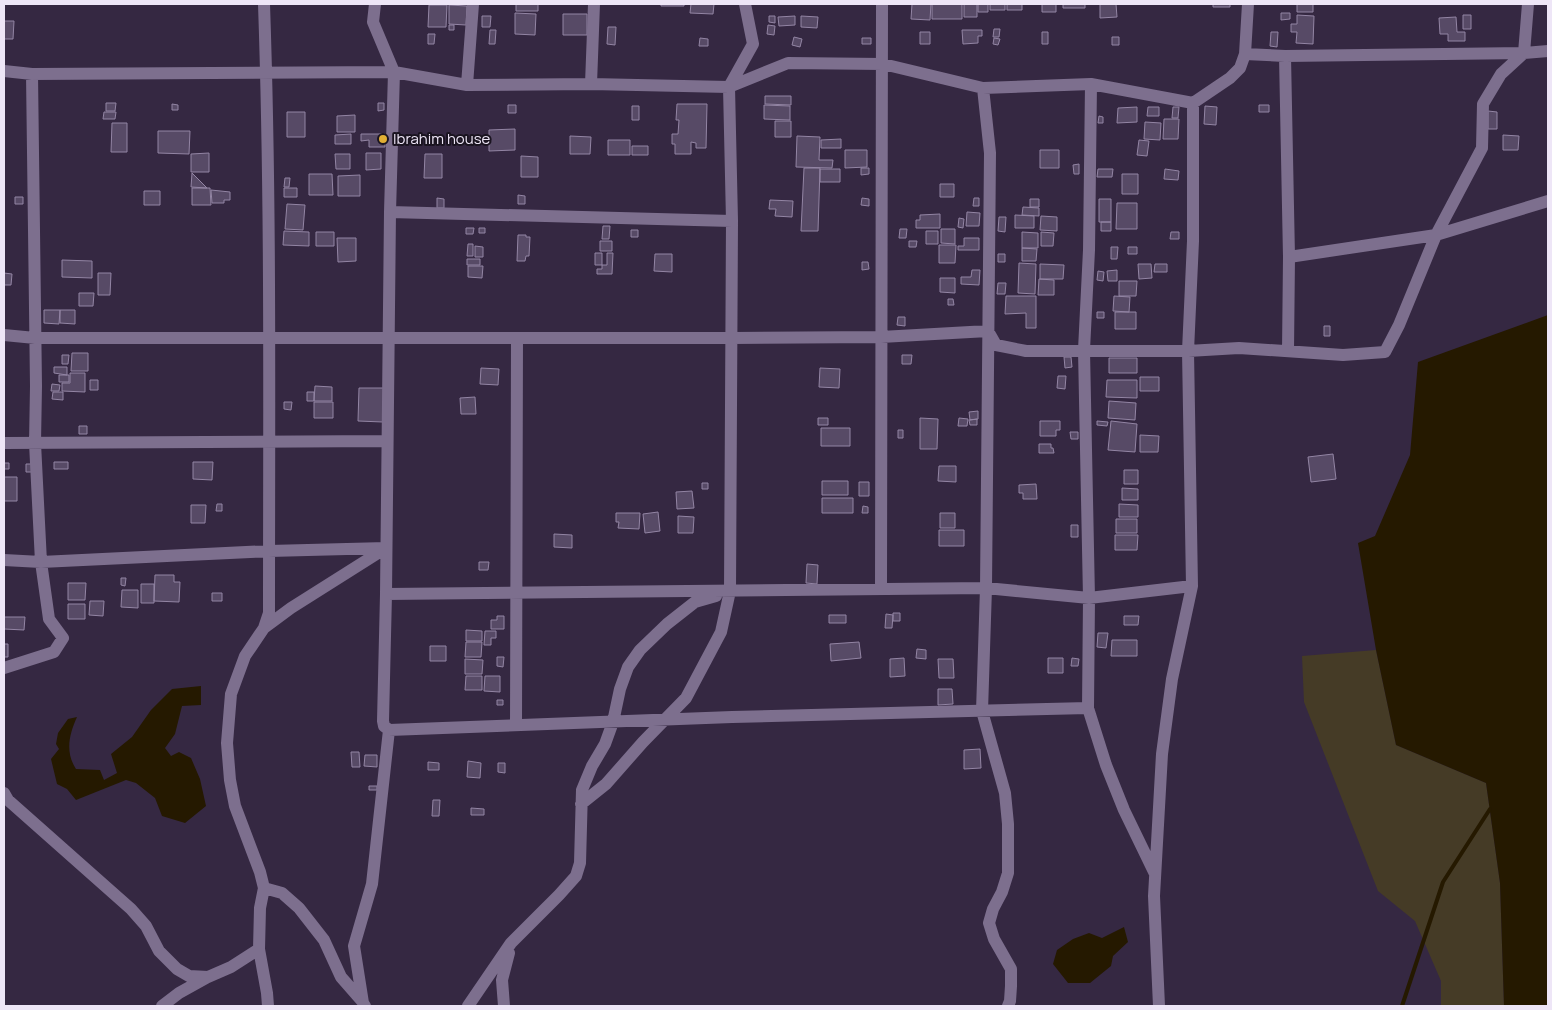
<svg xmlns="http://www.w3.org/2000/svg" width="1552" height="1010" viewBox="0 0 1552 1010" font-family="Manrope,sans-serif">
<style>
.green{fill:#453b26}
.water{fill:#251900}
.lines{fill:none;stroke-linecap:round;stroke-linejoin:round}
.stream{stroke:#251900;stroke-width:4}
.building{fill:#574a66;stroke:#9385a4}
.street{stroke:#7d6f8e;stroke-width:12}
.poi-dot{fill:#e1af34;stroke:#1a1420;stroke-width:2}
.labels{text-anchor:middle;stroke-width:4;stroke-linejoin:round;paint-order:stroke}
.poi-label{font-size:15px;fill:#eee6f7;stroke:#1a1420;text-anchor:start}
</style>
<rect width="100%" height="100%" fill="#352842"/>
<path class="green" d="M1376,650l20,95 90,38 14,100 4,123h-63v-25l-26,-60 -37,-30 -74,-189 -2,-46z"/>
<path class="water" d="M1548,315v691h-44l-4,-123 -14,-100 -90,-38 -20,-95 -18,-107 17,-7 35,-81 8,-93z
M201,686v19l-19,1 -7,28 -10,14 6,8 8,-4 12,6 9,21 6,27 -21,17 -23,-7 -7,-18 -19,-15 -10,-3 -50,20 -9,-11 -10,-5 -6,-25 8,-10 -3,-5 2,-11 10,-14 9,-2c-8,18 -12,35 -1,52l24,1 4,10 13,-7 -6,-19 21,-17 19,-27 21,-21z
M1124,927l4,15 -15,14 -2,10 -21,17h-22l-15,-19 4,-14 16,-11 16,-6 13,5z"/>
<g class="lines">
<path class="stream" d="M1402,1006l41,-124 47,-73"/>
</g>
<path class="building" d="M516,4h22v7h-22z
M661,4h23v2h-23z
M691,4h23l-1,10 -23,-1z
M912,4h19l-1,16 -19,-1z
M932,4h30v15h-30z
M964,4h13v13h-13z
M978,4h10v8h-10z
M990,4h15v6h-15z
M1007,4h15v6h-15z
M1042,4h14v8h-14z
M1063,4h22v4h-22z
M1100,4h16l1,13 -17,1z
M1213,4h17v3h-17z
M1297,4h16v8h-16z
M429,5h18l-1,22h-18z
M449,5l18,1 -1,19 -17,-1z
M515,13l21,1 -1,21 -20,-1z
M1281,13h9v6l-9,1z
M563,14h24v21h-24z
M1297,15l17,1 -1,28 -17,-1 1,-11h-6v-8h6z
M1463,15h8v14h-8z
M482,16h9l-1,11h-8z
M769,16h6v7l-6,-1z
M795,16v9l-16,1 -1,-9z
M801,16l17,1 -1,11 -16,-1z
M1456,17l1,15h8v9h-17v-7h-8l-1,-16z
M4,21h10l-1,18h-9z
M449,25h5v5h-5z
M768,25l7,1 -1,9 -7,-1z
M608,27h8l-1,18 -8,-1z
M994,29h6l-1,8h-6z
M490,30h6l-1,14h-6z
M962,30h20v6h-4v7l-15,1z
M920,32h10v12h-10z
M1042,32h6v12h-6z
M1271,32h7l-1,15 -7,-1z
M428,34h7l-1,10h-6z
M794,37l8,2 -2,8 -8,-2z
M1112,37h7v8h-7z
M700,38l8,1v7h-9z
M862,38h9v6h-9z
M994,38l6,1 -2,6 -5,-1z
M765,96h26v9l-26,-1z
M106,103h10l-1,8h-9z
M378,103h6v7l-6,1z
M172,104l6,1v5h-6z
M677,104h30l-1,44h-10v-5l-5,-1v12h-16v-10h-3v-10h6l1,-14h-3z
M508,105h8v8h-8z
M764,105l26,1v14l-26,-1z
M1259,105h10v7h-10z
M632,106h7v14h-7z
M1205,106l12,1 -1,18 -12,-1z
M1137,107v15l-20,1 1,-15z
M1148,107h11v9h-12z
M1173,107h6l-1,11h-6z
M1488,111l9,1v17h-9z
M104,112h12l-1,7h-12z
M287,112h18v25h-18z
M355,115v17h-18v-16z
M1099,116l4,1v6h-5z
M1164,119h15l-1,20h-15z
M775,121h16v16h-16z
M1145,122l16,1 -1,17 -16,-1z
M112,123h15v29h-16z
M515,129v21l-26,1v-21z
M158,131h32l-1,23 -31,-1z
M351,134v10h-16v-9z
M361,134h24v13h-16v-7l-8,1z
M1503,135l16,1 -1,14h-15z
M570,136l21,1 -1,17h-20z
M797,136l23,1 -1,23h14l-1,8 -36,-1z
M841,139v9h-20v-8z
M608,140h22v15h-22z
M1139,140l10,1 -2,15 -10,-1z
M632,146h16v9h-16z
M845,150h22v17l-22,1z
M1040,150h19v18h-19z
M209,153v19h-18v-18z
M366,153h15v16l-15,1z
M335,154h15v15h-14z
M425,154h17v24h-18z
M521,156l17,1v20h-17z
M1079,164v10h-5l-1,-9z
M804,168h16l-2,63h-17z
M861,168h8v6l-8,1z
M820,169h20v13h-20z
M1098,169h15l-1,8h-15z
M1165,169l14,2 -1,9 -14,-1z
M192,173l15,15 -16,-1z
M309,174h23l1,21h-24z
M1122,174h16v20h-16z
M360,175v21h-22v-20z
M285,178h5l-1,9h-5z
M940,184h14v13h-14z
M192,188h18l1,17h-19z
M284,188h13v9h-13z
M211,190l19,2v8h-6v3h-12z
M144,191h16v14h-16z
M518,195l7,1v8h-7z
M15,197h8v7h-8z
M437,198l7,1v9h-7z
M862,198l7,1v7l-8,-1z
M974,198h5v8h-6z
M1030,199h9v8h-9z
M1099,199h12v23h-12z
M770,200l23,1 -1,16 -17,-1 1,-7h-7z
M1117,203h20v26h-21z
M287,204l18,1 -2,25 -18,-1z
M1023,207l16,1v8l-17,-1z
M967,212l13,1 -1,13h-13z
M940,214v14h-24v-8h4v-5z
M1015,215l19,1v12h-19z
M1041,216l16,1v14l-17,-1z
M999,217h7l-1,15 -7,-1z
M959,218l5,1 -1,9 -5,-1z
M1101,222h10v9h-10z
M603,226h7l-1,13h-7z
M466,228h8l-1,6h-7z
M479,228h6v5h-6z
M900,229h7l-1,9h-7z
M941,229h14v15l-14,-1z
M631,230h7v7h-7z
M284,231l25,1v14l-26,-1z
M926,231h12v13h-12z
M316,232h18v14h-18z
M1022,232l16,1v15h-16z
M1041,232l13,1 -1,13h-12z
M1171,232h8v7h-9z
M518,235h8v2h4l-1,19h-3l-1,5h-8z
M337,238h19v23l-18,1z
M964,238h15v12h-21v-4h6z
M600,241h12v10h-12z
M909,241h8l-1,6h-7z
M468,244h5v12h-6z
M939,245h17l-1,18h-16z
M475,246l8,1v10h-8z
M1111,247h7l-1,12h-6z
M1128,247h9v7h-9z
M1022,248l15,1 -1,12h-14z
M595,253h7v12h-7z
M607,253h6l-1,21h-15v-5h5v-4h5z
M655,254h17v18l-18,-1z
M998,254h7v8h-7z
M467,259h13v6h-13z
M62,260l30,1v17l-30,-1z
M862,262h6l1,7 -7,1z
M1019,263l17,1 -1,30 -17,-1z
M1040,264l24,1 -1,14h-23z
M1138,264h13l1,14 -13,1z
M1155,264h12v8h-13z
M468,266h15l-1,12 -14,-1z
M972,270h8l-1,15 -18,-1v-7h10z
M1117,270v11h-9l-1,-10z
M1098,271l6,1 -1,9 -6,-1z
M4,273l8,1 -1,11h-7z
M98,273h13l-1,22h-12z
M940,278h15v15l-15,-1z
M1039,279l15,1v15h-16z
M1119,281h18l-1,15h-17z
M998,283h8l-1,11h-8z
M79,293h15l-1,13h-14z
M1006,296h30v32h-10v-15l-21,1z
M1114,296l16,1 -1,15 -16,-1z
M948,299h5l1,6h-6z
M44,310h16l-1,14 -15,-1z
M60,310h15v14l-15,-1z
M1097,312h7v6h-7z
M1115,312h21v17h-21z
M898,317h7v9l-8,-1z
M1324,326h6v10h-6z
M72,353h16v18h-17z
M62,355h7l-1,9h-6z
M902,355h10l-1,9h-9z
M1064,357h7l1,10 -7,1z
M1109,358h28v15h-28z
M54,367h13v8l-13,-2z
M481,368l18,1 -1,16 -18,-1z
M820,368l20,1 -1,19 -20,-1z
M70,373h15v19l-23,-1v-8h8z
M59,375h10v7h-10z
M1058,376h8l-1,13 -8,-1z
M1140,377h19v14h-19z
M90,380h8v10h-8z
M1107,380h30v18l-31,-1z
M52,384l8,1 -1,6h-8z
M315,386l17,1v14h-18z
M359,388h25l-1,34 -25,-1z
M53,392h10v8l-11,-1z
M307,392h7v9h-7z
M475,397l1,17h-15l-1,-16z
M1109,401l27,2 -1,17 -27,-2z
M284,402h8l-1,8 -7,-1z
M314,402h19v16h-19z
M978,411v8l-8,1 -1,-8z
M818,418h10v7h-10z
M920,418l18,1 -1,30h-17z
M959,418l9,1 -1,7h-9z
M977,419v6h-7l-1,-5z
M1040,421h20v9h-4v6h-16z
M1097,421l11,1 -1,4 -10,-1z
M1111,421l26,3 -2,28 -27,-2z
M79,426h8v8h-8z
M821,428h29v18h-29z
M898,430h5v8h-5z
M1070,432h8v7h-7z
M1140,435l19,1 -1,16h-18z
M1039,444h12v4h2l1,5h-15z
M1333,454l3,25 -25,3 -3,-25z
M54,462h14v7h-14z
M193,462h20l-1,18 -19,-1z
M4,463h5v6h-5z
M26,464h7v8h-7z
M939,466h17v16l-18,-1z
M1124,470h14v14h-14z
M4,477h13v24h-13z
M822,481h26v14h-26z
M859,482h10v14h-10z
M702,483h6v6h-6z
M1036,484l1,15h-14v-6h-4v-8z
M1122,488l16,1v11h-16z
M692,491l2,17 -17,1 -1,-17z
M822,498h31v15h-31z
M217,504h5v7h-6z
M1119,504l19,1v12h-19z
M191,505h15l-1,18h-14z
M863,506l5,1v6h-6z
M658,512l2,19 -15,2 -2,-19z
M616,513h24l-1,16 -21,-1 1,-6h-3z
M940,513h15v15h-15z
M678,516l16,1 -1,16h-15z
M1116,519h21v14h-21z
M1071,525h7v12h-7z
M939,530h25v16h-25z
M554,534l18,1v13l-18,-1z
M1115,535h23l-1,15h-22z
M479,562h10l-1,8h-9z
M807,564l11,1 -1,19 -11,-1z
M155,575h19v7h6l-1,20 -25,-1z
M121,578h5l-1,8 -4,-1z
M68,583h18l-1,17h-17z
M141,584h13v19h-13z
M122,590h16v18l-17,-1z
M212,593h10v8h-10z
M90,601h14l-1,15 -14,-1z
M68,604h17v15h-17z
M893,613h7v8h-7z
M886,614l7,1 -1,13h-7z
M829,615h17v8h-17z
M497,616h7v13h-13v-9h6z
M1124,616h15l-1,9h-14z
M4,617h21l-1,13 -20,-1z
M466,630l16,1v10h-16z
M485,631h11v7h-5v7h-7z
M1098,633h10l-2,15 -9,-1z
M1112,640h25v16h-26z
M466,642h16l-1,15h-16z
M859,642l2,16 -30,3 -1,-17z
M4,644h4v13h-4z
M430,646h16v15h-16z
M917,649l9,1v9l-10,-1z
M497,657h7l-1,10 -6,-1z
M904,658l1,18 -15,1v-18z
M1048,658h15v15h-15z
M1072,658l7,1 -1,7h-7z
M465,659l18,1 -1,14h-17z
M938,659h15l1,19h-15z
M466,676h16v14h-17z
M485,676h15v16l-16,-1z
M938,689h14l1,15 -15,1z
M497,700h6v5h-6z
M980,749l1,19 -17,1v-19z
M351,752h8l1,15h-8z
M365,755h12v12l-13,-1z
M468,761l13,2 -1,15 -13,-1z
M428,762l11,1v7h-11z
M498,763h7v10l-7,-1z
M369,786h8v4h-8z
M433,800h7l-1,16h-7z
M471,808l13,1v6h-13z"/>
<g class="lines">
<path class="street" d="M264,4c7,203 5,406 5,609l-5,15 -19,28 -14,38 -4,49 3,37 5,26 25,66 4,16 -4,20 -1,41 8,44 1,13
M375,4l-2,18 21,50 -4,140 -4,382 -3,127 1,5 5,4 343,-13 356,-9 1,-110 -5,-248 5,-100 2,-166
M1245,54l3,-50
M1285,56l4,201 -1,94
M4,71l28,3 362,-2 73,13 124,-1 138,3 59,-24 95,1 100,24 108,-4 102,19 37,-25 10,-10 5,-14 40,2 239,-3 24,-2
M591,84l3,-80
M467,85l6,-81
M983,88l7,65 -4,435 -4,123 23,82 3,31v49l-6,19 -9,17 -4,14 5,16 17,30v17l-1,15 -2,5
M390,212l342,9
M1289,257l147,-22 112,-34
M4,335l31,3h697l149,-1 107,-6 8,14 30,6h162l51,-3 104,7 42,-3 14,-27 37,-90 46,-87 1,-44 18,-30 23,-21 4,-49
M4,443l383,-2
M4,560l37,2 228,-11 117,-3
M881,588l1,-584
M386,594l600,-6 103,10 103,-12
M264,628l27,-20 95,-60
M4,668l50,-16 9,-14 -14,-19 -8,-57 -6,-119 1,-57 -4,-312
M1088,708l18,57 18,45 31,64
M516,725l1,-387
M4,793l4,7 123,109 15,17 13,25 18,18 12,7 19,1 23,-10 28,-18
M581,804l25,-20 37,-42 43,-44 35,-66 9,-41 2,-370 -3,-134 24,-43 -8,-40
M264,888l18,5 17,15 25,32 17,37 21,24
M162,1006l17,-13 27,-15
M365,1006l-2,-3 -9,-57 18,-62 17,-154
M468,1006l43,-63 48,-48 17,-19 4,-13 2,-73 10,-24 13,-22 8,-22 7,-33 8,-22 12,-17 27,-26 28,-22 21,-6
M504,1006l-2,-26 7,-27
M1159,1006l-5,-110 8,-142 10,-75 20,-93 -4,-235 5,-110v-138"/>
</g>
<circle class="poi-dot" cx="383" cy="139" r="5"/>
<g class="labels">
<g class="poi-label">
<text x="393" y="144">Ibrahim house</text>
</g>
</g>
<rect width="1552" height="1010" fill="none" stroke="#eee6f7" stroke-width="10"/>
</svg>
